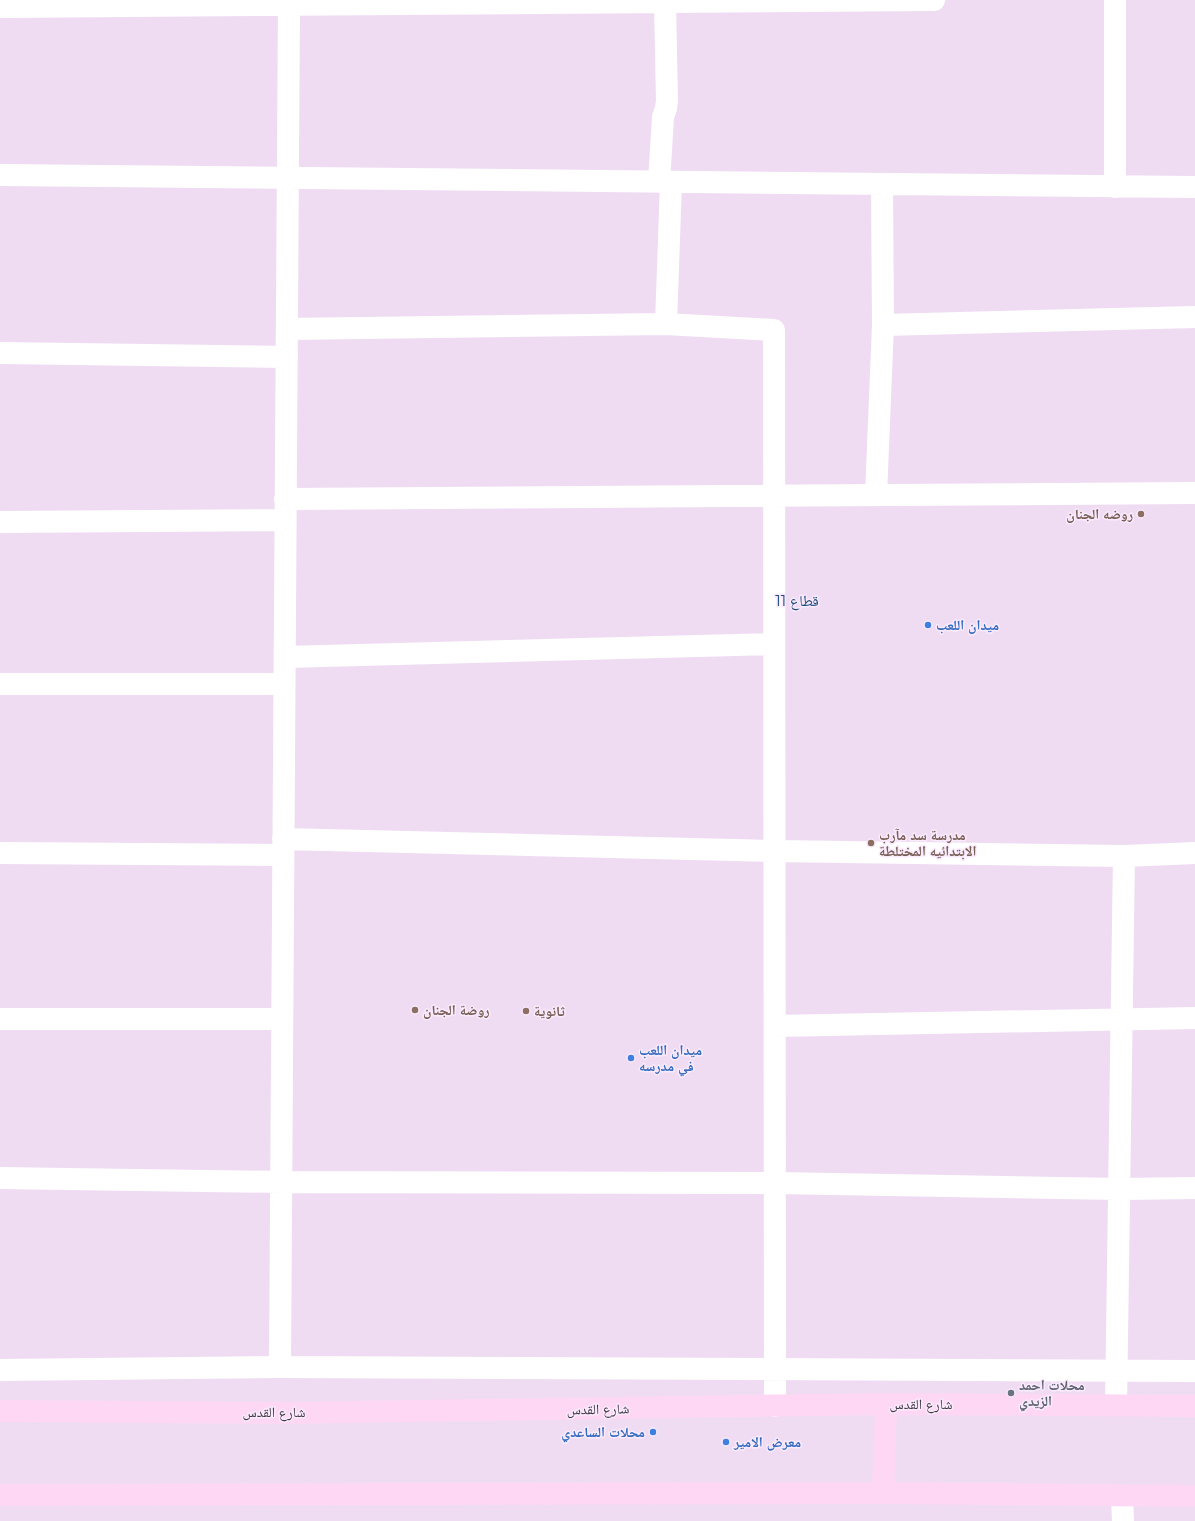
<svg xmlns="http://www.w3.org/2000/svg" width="1195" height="1521" viewBox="0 0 1195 1521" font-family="Montserrat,'Noto Naskh Arabic',sans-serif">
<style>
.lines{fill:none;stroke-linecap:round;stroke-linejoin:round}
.minor{stroke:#fff;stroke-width:22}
.major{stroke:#fed7f4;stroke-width:22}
.education-dot{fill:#8d6e63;stroke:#faeafd;stroke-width:1.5}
.shop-dot{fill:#3f7fe0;stroke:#faeafd;stroke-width:1.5}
.worship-dot{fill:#6b7280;stroke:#faeafd;stroke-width:1.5}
.labels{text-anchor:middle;stroke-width:3;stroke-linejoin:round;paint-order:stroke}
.education-label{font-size:14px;font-weight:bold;fill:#785e54;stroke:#faeafd;text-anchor:start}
.shop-label{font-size:14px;font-weight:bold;fill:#366cbe;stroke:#faeafd;text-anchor:start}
.worship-label{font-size:14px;font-weight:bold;fill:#5b616d;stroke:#faeafd;text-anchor:start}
.street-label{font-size:14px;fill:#403942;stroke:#faeafd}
.neighbourhood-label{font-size:15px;fill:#1b4a7d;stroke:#faeafd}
</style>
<rect width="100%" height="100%" fill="#efdcf3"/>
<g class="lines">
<path class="minor" d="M0,7l934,-7
M0,175l1195,12
M659,182l4,-65 3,-9 1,-7 -2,-99
M1115,187v-187
M666,324l5,-142
M883,325l312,-8
M287,329l379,-5 108,6 1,1076
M0,353l287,4
M876,495l7,-170 -1,-141
M285,499l910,-6
M0,522l285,-2
M285,657l489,-13
M0,684h284
M283,839l492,12 349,5 71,-3
M0,853l283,2
M0,1019h282
M775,1026l420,-8
M0,1178l281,4 494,1 345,6 75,-1
M280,1367l9,-1362
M0,1370l280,-3 915,4
M1116,1405l8,-549
M1122,1496l1,25"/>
<path class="major" d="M0,1411l280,2 606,-9 309,2
M883,1493l3,-89
M0,1495l883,-2 312,3"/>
</g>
<g class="education-dot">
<circle cx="1141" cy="514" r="4"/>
<circle cx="871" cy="843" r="4"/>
<circle cx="415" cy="1010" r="4"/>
<circle cx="526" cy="1011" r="4"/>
</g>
<g class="shop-dot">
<circle cx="928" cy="625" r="4"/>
<circle cx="631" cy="1058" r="4"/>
<circle cx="653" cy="1432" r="4"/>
<circle cx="726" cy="1442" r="4"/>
</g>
<circle class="worship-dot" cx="1011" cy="1393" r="4"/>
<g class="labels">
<g class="education-label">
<text x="1133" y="519" text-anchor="end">روضه الجنان</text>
<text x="879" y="840">مدرسة سد مآرب<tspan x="879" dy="16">الابتدائيه المختلطة</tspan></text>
<text x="423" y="1015">روضة الجنان</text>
<text x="534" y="1016">ثانوية</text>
</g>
<g class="shop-label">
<text x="936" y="630">ميدان اللعب</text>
<text x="639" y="1055">ميدان اللعب<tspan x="639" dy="16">في مدرسه</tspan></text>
<text x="645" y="1437" text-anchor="end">محلات الساعدي</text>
<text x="734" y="1447">معرض الامير</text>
</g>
<g class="worship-label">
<text x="1019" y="1390">محلات احمد<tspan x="1019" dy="16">الزيدي</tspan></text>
</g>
<g class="street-label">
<text x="921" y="1409">شارع القدس</text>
<text transform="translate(598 1409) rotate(-1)" y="5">شارع القدس</text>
<text x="274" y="1417">شارع القدس</text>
</g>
<g class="neighbourhood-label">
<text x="797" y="606">قطاع 11</text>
</g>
</g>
</svg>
